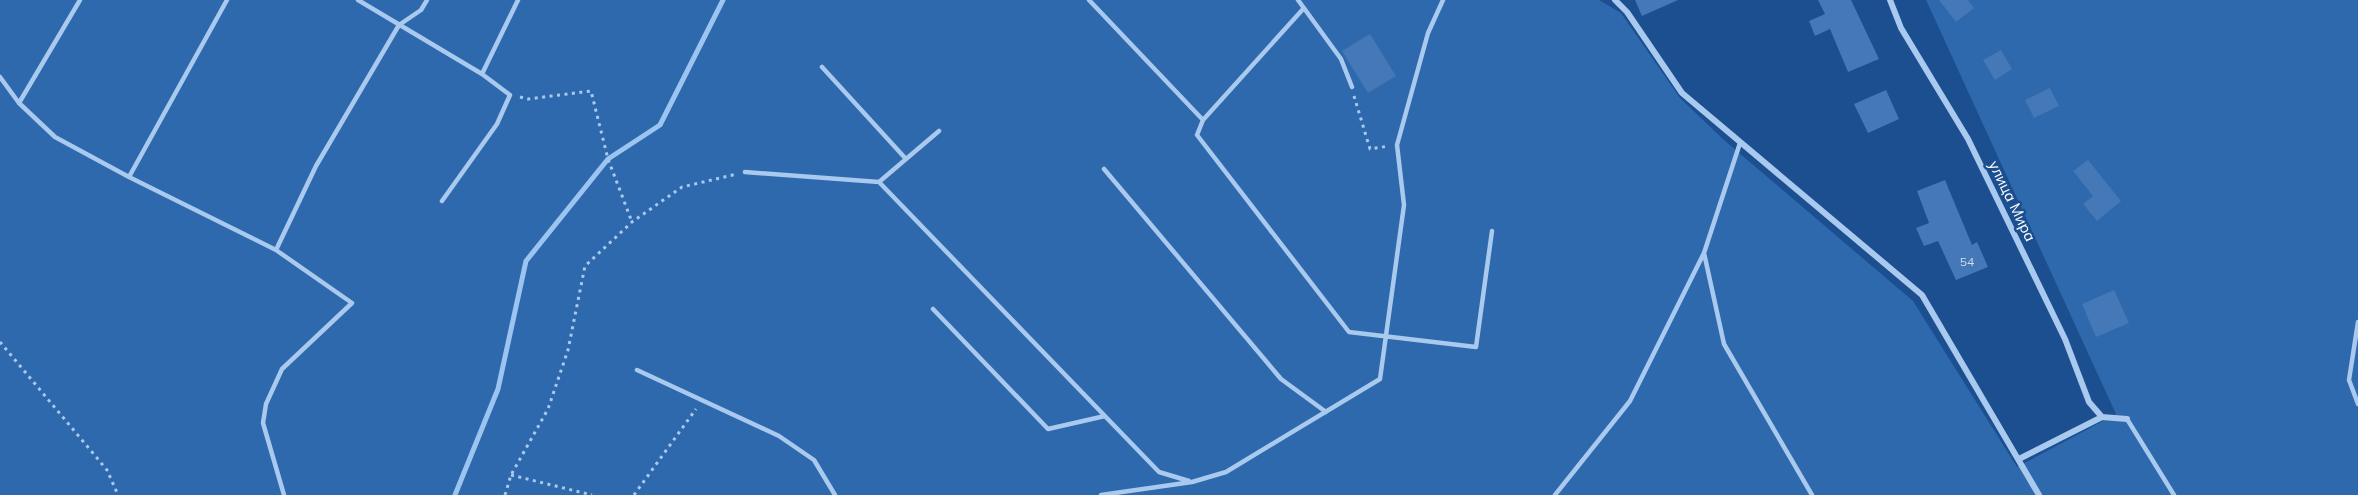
<svg xmlns="http://www.w3.org/2000/svg" width="2358" height="495" viewBox="0 0 2358 495" font-family="Mulish,sans-serif">
<style>
.green{fill:#2e69ad}
.lines{fill:none;stroke-linecap:round;stroke-linejoin:round}
.stream{stroke:#9cc4f0;stroke-width:5}
.building{fill:#4478b7}
.path{stroke:#a9c9ee;stroke-width:3;stroke-dasharray:3 4.5;stroke-linecap:butt}
.lane{stroke:#a9c9ee;stroke-width:4.5}
.street{stroke:#a9c9ee;stroke-width:6}
.labels{text-anchor:middle;stroke-width:5;stroke-linejoin:round;paint-order:stroke}
.number-label{font-size:12px;fill:#d0dded}
.street-label{font-size:15px;fill:#fff;stroke:#1b4f8f}
</style>
<rect width="100%" height="100%" fill="#1b4f8f"/>
<path class="green" d="M0,0h1599l22,13 59,85 45,43 188,160 104,166 99,-53 -190,-414h432v495h-2358z"/>
<g class="lines">
<path class="stream" d="M455,495l43,-106 28,-128 82,-102 52,-34 63,-125"/>
</g>
<path class="building" d="M1635,0h43l-36,16z
M1818,0h33l28,59 -31,13 -18,-43 -15,7 -6,-15 16,-7z
M1939,0h29l6,8 -18,14z
M1370,34l26,42 -28,17 -26,-42z
M2001,50l11,19 -17,11 -12,-20z
M2050,88l9,18 -25,12 -9,-18z
M1886,90l13,29 -31,14 -14,-29z
M2088,160l33,41 -24,20 -14,-17 10,-8 -20,-25z
M1945,180l27,65 5,-3 11,25 -32,13 -18,-39 -14,5 -8,-18 13,-5 -12,-32z
M2114,290l15,33 -33,14 -14,-33z"/>
<g class="lines">
<path class="path" d="M1354,96l16,53 19,-3
M520,97l8,2 63,-8 17,68 24,63
M0,342l107,128 11,25
M511,475l81,20
M505,495l6,-20 37,-66 20,-59 17,-84 47,-44 50,-35 55,-13
M634,495l62,-86"/>
<path class="lane" d="M358,0l124,74 28,21 -13,29 -55,77
M1089,0l114,120 -6,15 152,197 127,15 16,-116
M1298,0l43,59 11,28
M822,67l84,92
M482,74l36,-74
M0,77l19,26 36,34 74,40 147,73 76,53 -70,66 -16,35 -3,19 21,72
M19,103l61,-103
M1203,120l101,-112
M1740,143l-36,110 20,91 88,151
M1104,169l177,210 45,33
M745,172l134,10 280,290 30,9
M129,177l98,-177
M879,182l60,-51
M276,250l40,-84 83,-141 22,-15 6,-10
M933,309l115,120 57,-13
M2358,322l-9,58 9,24
M637,370l142,66 35,24 21,35
M2127,419l47,76
M1101,495l91,-13 34,-10 154,-93 24,-174 -7,-60 31,-112 15,-33
M1555,495l75,-94 74,-148"/>
<path class="street" d="M1615,0l12,12 55,81 240,202 117,200
M1890,0l11,28 67,111 97,200 24,63 13,15
M2019,459l83,-42 25,2"/>
</g>
<g class="labels">
<g class="number-label">
<text x="1967" y="266">54</text>
</g>
<g class="street-label">
<text transform="translate(2012 201) rotate(64)" y="5">улица Мира</text>
</g>
</g>
</svg>
